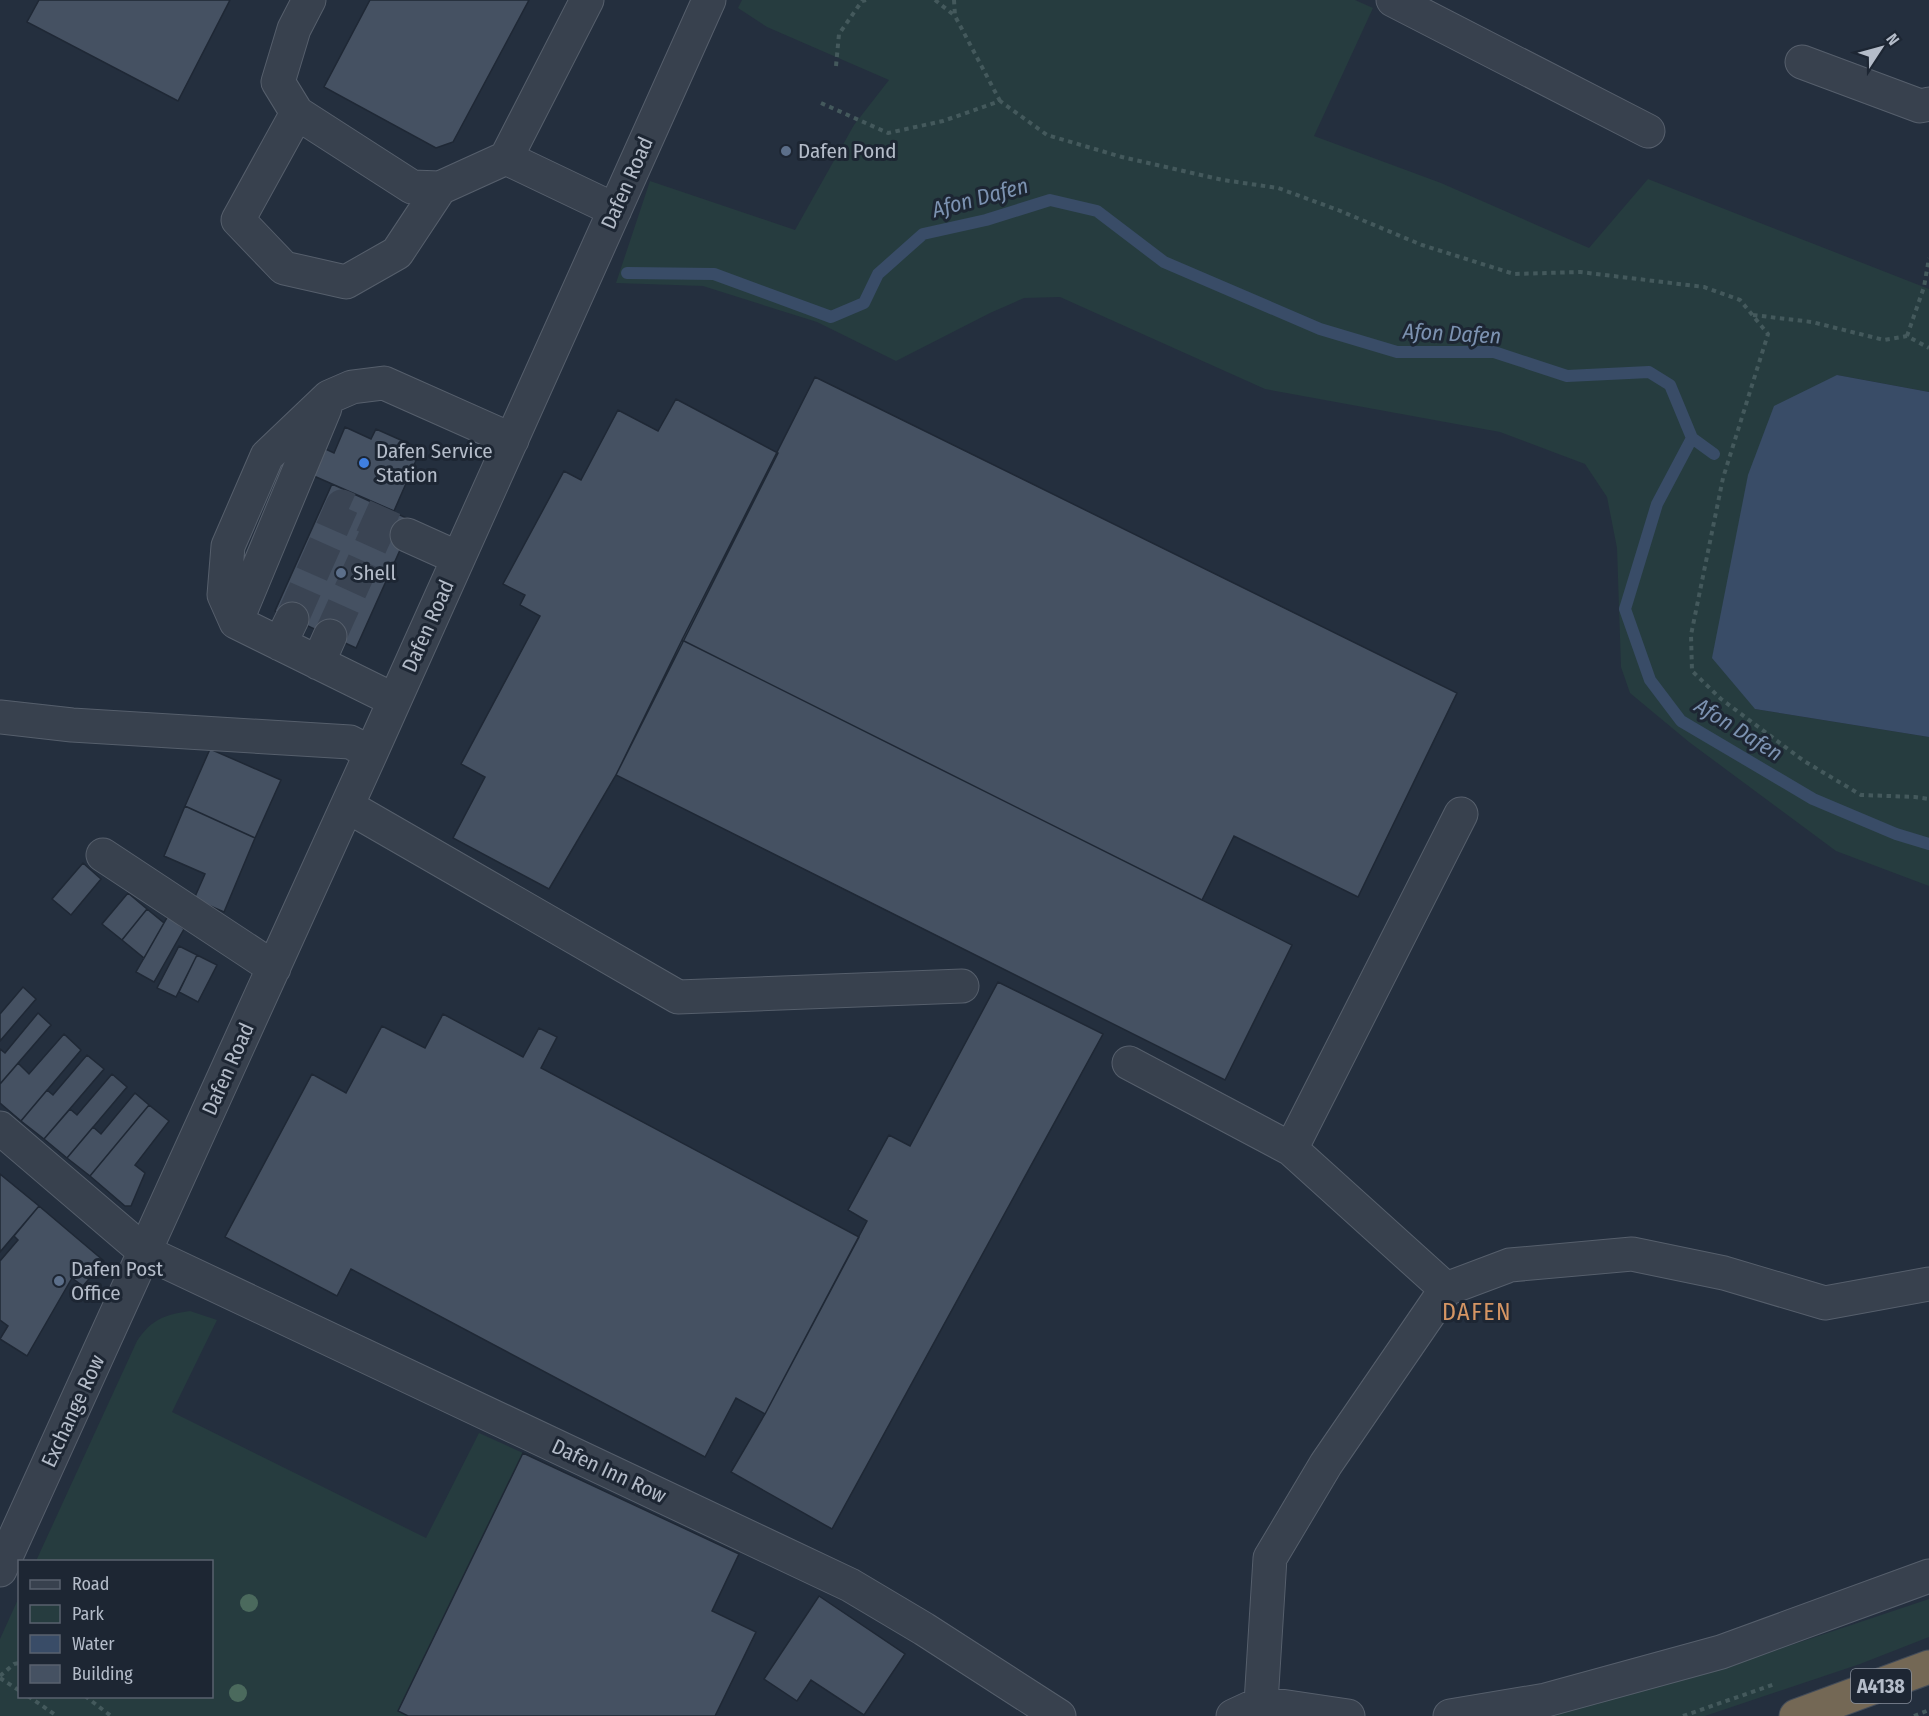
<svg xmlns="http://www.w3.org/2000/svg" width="1929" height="1716" viewBox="0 0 1929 1716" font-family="'Fira Sans Condensed',sans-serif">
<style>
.green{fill:#263c3f}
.water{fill:#394c67}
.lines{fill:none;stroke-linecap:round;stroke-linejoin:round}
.stream{stroke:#394c67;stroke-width:12}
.building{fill:#455162;stroke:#1f2835;stroke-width:1.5}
.minor-tunnel{stroke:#3a4453;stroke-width:33;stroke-dasharray:33 16;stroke-linecap:butt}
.minor-casing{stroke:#565f6c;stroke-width:35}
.highway-casing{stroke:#434c59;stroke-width:35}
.path{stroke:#44595c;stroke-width:4;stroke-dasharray:4.5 4.5;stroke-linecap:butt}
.minor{stroke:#38414e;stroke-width:33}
.highway{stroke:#746855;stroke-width:33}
.tree{fill:#4b6a5d}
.service-dot{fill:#5c6f8a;stroke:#1d2633;stroke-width:2}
.shop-dot{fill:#3f7fe0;stroke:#1d2633;stroke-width:2}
.labels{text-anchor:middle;stroke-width:6;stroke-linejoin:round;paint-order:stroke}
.shield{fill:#1d2633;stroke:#878f9c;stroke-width:1.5}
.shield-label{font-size:20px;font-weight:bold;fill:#b4bcc9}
.poi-label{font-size:21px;fill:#b4bcc9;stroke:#1d2633;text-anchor:start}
.street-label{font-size:21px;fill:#b4bcc9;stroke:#1d2633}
.water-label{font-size:22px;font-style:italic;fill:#7c92b1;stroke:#1d2633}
.quarter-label{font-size:24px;letter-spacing:1.5px;fill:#d59563;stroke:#1d2633}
</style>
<rect width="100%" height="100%" fill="#242f3e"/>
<path class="green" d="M742,0h613l18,8 -59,128 127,47 148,65 59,-69 281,110v103l-92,-17 -82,334 174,28v149l-93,-35 -147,-109 -59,-49 -9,-26 -4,-119 -10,-51 -22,-33 -85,-32 -235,-43 -205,-92 -36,1 -34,15 -94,48 -79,-39 -114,-36 -87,-3 34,-102 145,49 59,-105 35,-45 -122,-53 -29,-19z
M190,1311l27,9 -45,92 254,126 53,-105 44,20 -125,258 10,5h-408v-77l19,-42 1,99h192v-134l-176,-1 101,-220c15,-22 27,-26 53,-30z
M1929,1599v38l-69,27 -155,52h-162l180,-48z"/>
<path class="water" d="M1837,375l92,17v345l-174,-28 -43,-51 36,-183 26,-69z"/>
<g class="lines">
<path class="stream" d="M627,273l87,1 117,43 33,-14 14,-29 45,-40 63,-14 64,-20 47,11 67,51 156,67 77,23h97l73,24 82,-4 21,13 22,53
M1692,438l-35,66 -32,105 25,71 31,41 132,78 83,35 33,10
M1692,438l22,16"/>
</g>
<path class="building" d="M39,0h191l-52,101 -151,-79z
M370,0h159l-76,142 -17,6 -112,-61z
M815,377l642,316 -99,204 -124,-61 -32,64 -520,-260z
M676,399l102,54 -162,322 -67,114 -96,-51 32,-61 -24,-13 79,-148 -20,-11 5,-10 -22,-11 61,-113 17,9 37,-70 40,21z
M345,427l26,12 5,-10 45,20 -27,62 -87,-38 12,-27 15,7z
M332,484l81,37 -57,127 -81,-37z
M682,640l610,305 -67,135 -609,-305z
M210,749l71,31 -26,58 -70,-32z
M185,806l70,32 -31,74 -30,-13 11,-25 -41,-18z
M83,863l18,16 -30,36 -19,-16z
M128,893l19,16 -25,31 -20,-16z
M147,909l17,14 -20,35 -22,-18z
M168,916l16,13 -30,53 -18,-10z
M179,946l18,9 -21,42 -19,-9z
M197,955l20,10 -19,37 -19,-10z
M998,982l105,52 -271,495 -101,-57 34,-58 102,-193 -19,-11 41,-75 21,11z
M23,987l13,12 -36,42v-27z
M38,1013l13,12 -51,59v-35l5,4z
M443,1014l80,43 16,-29 18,9 -16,31 318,169 -94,177 -29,-16 -31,59 -354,-188 -14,27 -112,-59 87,-163 34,19 36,-67 43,22z
M64,1034l17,16 -60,71 -21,-18v-19l18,-21 11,11z
M87,1055l17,14 -60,70 -23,-18 26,-31 6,5z
M112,1074l15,13 -60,71 -23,-19 26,-30 7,6z
M135,1093l14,12 -59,71 -23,-18 26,-31 8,7z
M149,1105l20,16 -34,44 10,8 -14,33h-6l-35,-30z
M0,1174l39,32 -39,46z
M39,1206l65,55 -21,25 -11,-8 -45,78 -27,-17 8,-13 -8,-6v-59l18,-21 -4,-4z
M523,1453l216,101 -27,57 44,21 -41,84h-307l-10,-5z
M819,1596l86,58 -41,61 -53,-35 -14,21 -33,-22z"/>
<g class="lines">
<path class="minor-tunnel" d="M292,619l50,-113 65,29
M330,636l51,-113"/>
<g class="minor-casing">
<path id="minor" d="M309,0l-15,29 -16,53 19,31 115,74 28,1 66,-30 81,-158
M1393,0l255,131
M1802,62l118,44 9,-2
M297,113l-59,107 46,48 62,14 51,-29 43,-65
M506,158l109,52
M407,535l51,23
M236,622l89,-214
M280,644l12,-25
M318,663l12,-27
M394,700l-158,-78 -12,-27 4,-49 39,-90 62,-59 23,-10 32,-4 128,57
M0,717l72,8 278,17 21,11
M347,806l331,191 284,-11
M103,855l171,113
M1129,1063l162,86 155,140
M0,1128l145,124 705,333 74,44 135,87
M1291,1149l170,-335
M0,1570l371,-817 338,-753
M1261,1703l9,-145 56,-94 120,-175 64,-24 122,-11 92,19 101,30 104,-19
M1233,1716l28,-13 87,13
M1450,1716l96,-16 175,-48 208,-76"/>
</g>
<g class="highway-casing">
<path id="highway" d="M1796,1716l133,-49"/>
</g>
<path class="path" d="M935,0l20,16
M954,0l1,16 45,85
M836,66l3,-32 23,-33 4,-1
M821,103l67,30 55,-12 57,-20 47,34 75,22 101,23 55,8 60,22 84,35 92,29 66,-2 124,15 36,13 28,34 -45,144 -32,157 1,36 29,28 83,62 57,34 54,2 14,2
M1753,315l59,7 72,18 23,-4 22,12
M1907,336l17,-49 5,-29
M0,1676l14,-12 6,-1
M0,1678l20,13
M28,1696l29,20
M85,1696l26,20
M1683,1716l92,-32
M1914,1716l15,-6"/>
<use href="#minor" class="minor"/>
<use href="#highway" class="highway"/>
</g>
<g class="tree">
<circle cx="249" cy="1603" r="9"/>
<circle cx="238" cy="1693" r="9"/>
</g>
<g class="service-dot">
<circle cx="786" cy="151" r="6"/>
<circle cx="341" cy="573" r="6"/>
<circle cx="59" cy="1281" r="6"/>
</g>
<circle class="shop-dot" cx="364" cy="463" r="6"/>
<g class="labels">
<rect class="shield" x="1851" y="1669" width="60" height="34" rx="4.5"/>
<g class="shield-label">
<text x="1881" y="1693">A4138</text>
</g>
<g class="poi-label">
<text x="798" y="158">Dafen Pond</text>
<text x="376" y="458">Dafen Service<tspan x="376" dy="24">Station</tspan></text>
<text x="353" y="580">Shell</text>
<text x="71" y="1276">Dafen Post<tspan x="71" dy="24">Office</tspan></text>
</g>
<g class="street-label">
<text transform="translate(627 183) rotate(-66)" y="7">Dafen Road</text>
<text transform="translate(428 626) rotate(-66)" y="7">Dafen Road</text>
<text transform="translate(228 1069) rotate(-66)" y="7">Dafen Road</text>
<text transform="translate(73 1411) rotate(-65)" y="7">Exchange Row</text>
<text transform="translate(609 1471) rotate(25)" y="7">Dafen Inn Row</text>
</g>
<g class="water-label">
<text transform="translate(980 197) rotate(-15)" y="8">Afon Dafen</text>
<text transform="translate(1452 333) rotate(3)" y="8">Afon Dafen</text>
<text transform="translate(1739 729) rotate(32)" y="8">Afon Dafen</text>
</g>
<g class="quarter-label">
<text x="1477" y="1320">DAFEN</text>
</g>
</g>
<rect x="18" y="1560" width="195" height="138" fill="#1d2633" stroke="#59626f" stroke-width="1.5"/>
<rect x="30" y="1580" width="30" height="9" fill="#38414e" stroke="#59626f" stroke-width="1.5"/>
<text x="72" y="1590" font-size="18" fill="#b4bcc9">Road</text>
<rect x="30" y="1605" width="30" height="18" fill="#263c3f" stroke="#59626f" stroke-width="1.5"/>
<text x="72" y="1620" font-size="18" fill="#b4bcc9">Park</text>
<rect x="30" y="1635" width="30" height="18" fill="#394c67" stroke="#59626f" stroke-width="1.5"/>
<text x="72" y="1650" font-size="18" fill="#b4bcc9">Water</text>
<rect x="30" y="1665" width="30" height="18" fill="#455162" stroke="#59626f" stroke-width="1.5"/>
<text x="72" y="1680" font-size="18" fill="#b4bcc9">Building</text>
<g transform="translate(1881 48) rotate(54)" stroke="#1d2633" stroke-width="4.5" paint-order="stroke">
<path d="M0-4.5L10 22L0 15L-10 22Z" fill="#b4bcc9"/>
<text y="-9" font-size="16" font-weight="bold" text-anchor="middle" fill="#b4bcc9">N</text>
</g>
</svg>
